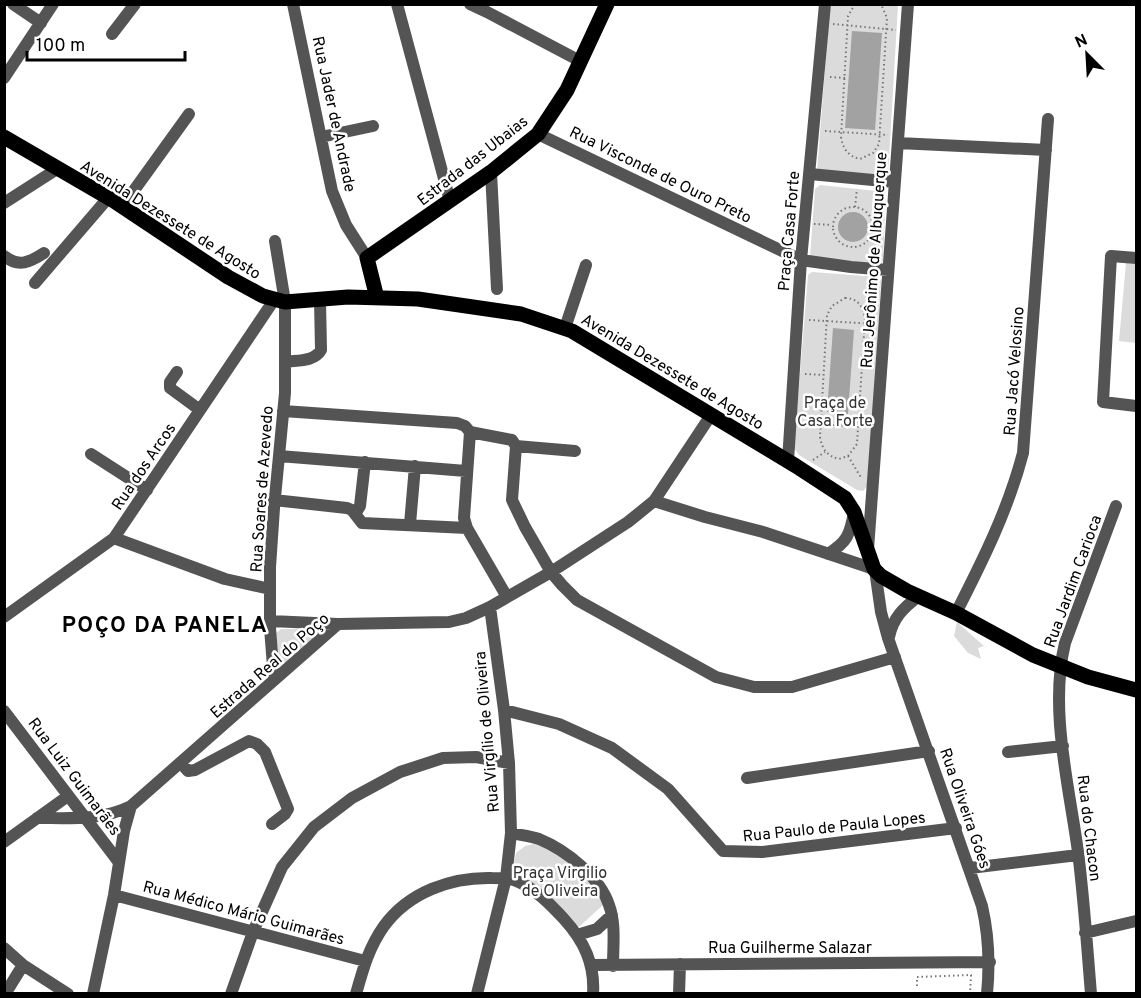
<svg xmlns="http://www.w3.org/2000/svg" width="1141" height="998" viewBox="0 0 1141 998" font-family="Overpass,sans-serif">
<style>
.green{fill:#dbdbdb}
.water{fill:#a2a2a2}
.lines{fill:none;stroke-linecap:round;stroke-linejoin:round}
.path{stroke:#767676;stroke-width:2;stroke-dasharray:1.5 3;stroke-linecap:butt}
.minor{stroke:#545454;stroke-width:12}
.major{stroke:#000;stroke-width:15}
.labels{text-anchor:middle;stroke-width:5;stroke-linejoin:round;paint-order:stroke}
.street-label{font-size:16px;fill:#000;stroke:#fff}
.park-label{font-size:16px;fill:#323232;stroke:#fff}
.district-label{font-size:22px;font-weight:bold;letter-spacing:1.5px;fill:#000;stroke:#fff}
</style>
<rect width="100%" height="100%" fill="#fff"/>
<path class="green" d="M830,5h68l-10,171 -71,-5z
M820,185l66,7 -3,69 -2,3 -71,-7 5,-68z
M1126,263l10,1v79l-17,-2z
M812,272l66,5 3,4 -12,203 -6,7 -6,-1 -58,-35 -5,-7 14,-173z
M957,622l27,24 -6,2 3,11 -13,-6 -14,-17z
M281,629h35l4,3 -36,31 -5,-3 -3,-27z
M533,844c29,7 58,35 70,61l-23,21 -3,1 -62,-56 -2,-4 3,-14 9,-7z"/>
<path class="water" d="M852,31l30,2 -7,97 -30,-2z
M838 227a15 15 0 1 1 30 0a15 15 0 1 1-30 0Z
M833,328l21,2 -6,84 -21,-2z"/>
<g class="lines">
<path class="path" d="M855,4l-7,12 -7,121c2,12 7,19 19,22l13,-6 6,-9 8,-126 -6,-14
M833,24l63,6
M830,77l15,1
M825,131l63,4
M855,207l2,-18
M833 227a20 20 0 1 1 40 0a20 20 0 1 1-40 0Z
M814,224l18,1
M845,298c12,0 18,8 20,20l-8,126 -9,12 -9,3c-12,-3 -17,-10 -19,-22l7,-122 5,-9z
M809,320l66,4
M805,374l18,1
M801,423l66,4
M848,456l14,23
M813,460l12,-8
M917,977l54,-2 -1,19
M917,986v-9"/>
<path class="minor" d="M13,4l28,19
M293,4l39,187 14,34 21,33
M397,4l53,197
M470,4l17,8 93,49
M112,34l23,-30
M4,78l49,-74
M538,134l263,126 50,7 37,3
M321,137l52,-11
M898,143l148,7
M491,172l6,117
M810,174l84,8
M4,203l53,-34
M122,207l67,-93
M4,256c15,12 26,6 40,-3
M1136,258l-25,-2 -8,146 33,4
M35,283l73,-85
M565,328l21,-63
M285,362c12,-2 29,0 36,-12l-1,-50
M177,372l-7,10v6l30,22
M283,411l174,12 8,3 5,6 42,8 4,6 59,5
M516,446l-4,54 13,27 26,45 11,13 15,15 139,77 38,10h38l103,-30
M91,454l56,36
M279,456l187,15
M788,461l13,-201 24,-256
M274,500l73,8 5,2 10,13 105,5 40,69
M654,501l51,16 58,15 111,37
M355,514l5,-8 5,-44
M410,524l5,-58
M467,528l-3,-10 6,-86
M114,538l111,41 45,10
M868,549l40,-545
M828,554c19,-12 22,-19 26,-42
M875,570l6,42 7,26 94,268c7,30 8,57 5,88
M956,613c27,-53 52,-103 67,-160l25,-334
M4,617l110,-79 160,-238
M270,621l68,3
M889,637c4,-19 14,-29 30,-41
M274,679l-4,-51v-61l4,-59 11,-115v-91l-10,-61
M504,710l55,14 53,24 56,41 55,62 39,1 194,-24
M4,711l114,150
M1008,752l55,-6
M181,763l7,8 7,-1 54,-29 8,3 8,8 23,57 -3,5 -13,10
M747,778l182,-27
M37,818c33,0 64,3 94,-12
M511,833c9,2 19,3 28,6 27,11 61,38 70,66 7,19 4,41 4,61
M4,842l64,-46
M970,868l108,-13
M114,895l251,66
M1085,933l51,-12
M577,935l20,-6 15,-14
M4,948l19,17 45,29
M591,965l399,-3
M5,994l18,-29
M93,994l21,-99 10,-64 7,-25 207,-182 111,-2 17,-4 24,-11 61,-35 77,-50 26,-21 57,-86
M231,994l22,-62 29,-65 32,-40 38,-29 48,-26 43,-14 33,-1 33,6
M356,994c7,-25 13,-47 28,-68 25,-34 67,-49 108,-48 7,0 15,0 22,2 20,7 37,25 50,39 20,22 31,45 29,75
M477,994l29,-116 5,-45 -2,-70 -5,-53 -14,-103
M679,994l1,-30
M1091,994c-4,-48 -7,-95 -13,-142 -9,-67 -29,-143 -13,-209l51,-137"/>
<path class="major" d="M4,137l110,64 114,76 35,19 22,6 63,-5 70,2 103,15 51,17 224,135 49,32 9,14 20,57 7,7 26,15 49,22 77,42 55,22 48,13
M367,258l124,-86 47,-38 29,-44 40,-86
M367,258l10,40"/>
</g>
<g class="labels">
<g class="street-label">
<text transform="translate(335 114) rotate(78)" y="6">Rua Jader de Andrade</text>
<text transform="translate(472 160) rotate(-38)" y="6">Estrada das Ubaias</text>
<text transform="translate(661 174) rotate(26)" y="6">Rua Visconde de Ouro Preto</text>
<text transform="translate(171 219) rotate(32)" y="6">Avenida Dezessete de Agosto</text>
<text transform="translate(788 231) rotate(-85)" y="6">Praça Casa Forte</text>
<text transform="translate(873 260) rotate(-86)" y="6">Rua Jerônimo de Albuquerque</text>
<text transform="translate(673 371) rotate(31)" y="6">Avenida Dezessete de Agosto</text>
<text transform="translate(1013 371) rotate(-86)" y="6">Rua Jacó Velosino</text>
<text transform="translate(143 466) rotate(-56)" y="6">Rua dos Arcos</text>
<text transform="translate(261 489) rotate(-86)" y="6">Rua Soares de Azevedo</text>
<text transform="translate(1072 581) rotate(-70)" y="6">Rua Jardim Carioca</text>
<text transform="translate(269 665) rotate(-41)" y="6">Estrada Real do Poço</text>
<text transform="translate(486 732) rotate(-95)" y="6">Rua Virgílio de Oliveira</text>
<text transform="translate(75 776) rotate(53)" y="6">Rua Luiz Guimarães</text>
<text transform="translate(966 808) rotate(71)" y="6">Rua Oliveira Góes</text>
<text transform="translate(834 826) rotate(-6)" y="6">Rua Paulo de Paula Lopes</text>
<text transform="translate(1090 828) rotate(83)" y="6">Rua do Chacon</text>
<text transform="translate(244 912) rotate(15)" y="6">Rua Médico Mário Guimarães</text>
<text x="790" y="953">Rua Guilherme Salazar</text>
</g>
<g class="park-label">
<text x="835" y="408">Praça de<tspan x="835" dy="18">Casa Forte</tspan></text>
<text x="560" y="878">Praça Virgilio<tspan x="560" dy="18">de Oliveira</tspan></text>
</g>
<g class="district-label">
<text x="165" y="632">POÇO DA PANELA</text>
</g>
</g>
<rect width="1141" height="998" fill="none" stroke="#000000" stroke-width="12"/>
<g transform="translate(1087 54) rotate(336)" stroke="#ffffff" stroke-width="4.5" paint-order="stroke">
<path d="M0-4.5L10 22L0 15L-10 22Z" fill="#000000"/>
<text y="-9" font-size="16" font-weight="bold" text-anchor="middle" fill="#000000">N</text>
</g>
<path d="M27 51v9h158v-9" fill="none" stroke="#000000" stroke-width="3"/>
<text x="36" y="51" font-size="18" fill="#000000" stroke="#ffffff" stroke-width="4.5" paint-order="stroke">100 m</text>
</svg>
